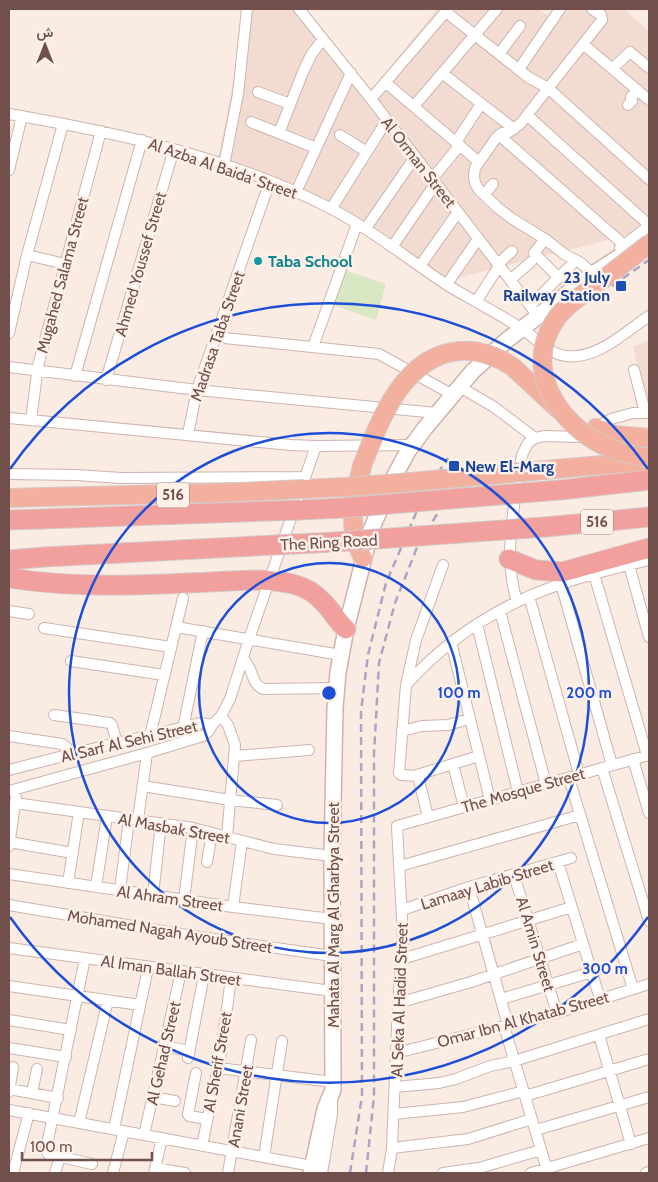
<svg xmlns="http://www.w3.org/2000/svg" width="658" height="1182" viewBox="0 0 658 1182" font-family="Cabin,Vazirmatn,sans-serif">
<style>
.residential{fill:#f2dcd2}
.park{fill:#dae7c3}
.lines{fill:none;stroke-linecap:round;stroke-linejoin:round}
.minor-casing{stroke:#cdb4ad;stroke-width:12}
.secondary-casing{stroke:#d0b2ab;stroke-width:18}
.trunk-casing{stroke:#d4cac9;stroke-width:20}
.motorway-casing{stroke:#d4cac9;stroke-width:21}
.minor{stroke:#fff;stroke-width:10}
.secondary{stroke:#fff;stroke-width:15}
.trunk{stroke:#f4b09e;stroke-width:18}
.motorway{stroke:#f1a09d;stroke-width:19}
.rail{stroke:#ada3c3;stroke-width:2.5;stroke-dasharray:8 5;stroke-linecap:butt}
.trunk-bridge-casing{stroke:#d4cac9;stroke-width:20;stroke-linecap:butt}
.motorway-bridge-casing{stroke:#d4cac9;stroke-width:21;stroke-linecap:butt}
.trunk-bridge{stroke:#f4b09e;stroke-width:18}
.motorway-bridge{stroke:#f1a09d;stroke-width:19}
.ring{fill:none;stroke:#1d4ed8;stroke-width:2.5}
.culture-dot{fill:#0f9aa8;stroke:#fef1e9;stroke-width:2}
.transit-dot{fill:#1a4fb4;stroke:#fef1e9;stroke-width:2}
.labels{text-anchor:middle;stroke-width:5;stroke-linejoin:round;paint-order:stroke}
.shield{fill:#fef1e9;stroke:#9b807a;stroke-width:1}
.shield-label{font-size:15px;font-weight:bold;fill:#714f4b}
.street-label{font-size:16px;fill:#714f4b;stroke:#fef1e9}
.culture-label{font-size:16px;font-weight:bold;fill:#0d838f;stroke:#fef1e9;text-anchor:start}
.transit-label{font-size:16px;font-weight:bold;fill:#164399;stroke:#fef1e9;text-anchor:end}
.centre{fill:#1d4ed8;stroke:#fef1e9;stroke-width:2.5}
.ring-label{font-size:15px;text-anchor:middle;font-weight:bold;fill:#1d4ed8;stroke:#fef1e9;stroke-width:5;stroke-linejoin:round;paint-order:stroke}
</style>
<rect width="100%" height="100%" fill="#fbece3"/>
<path class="residential" d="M247,9h57l67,82 66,-82h101l11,7 5,-7h70l25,22v194l-9,7 -195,49 -92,-64 -135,-57z
M649,339v67l-6,-9 -10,-51 11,-3z"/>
<path class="park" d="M345,270l41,14 -10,36 -43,-15z"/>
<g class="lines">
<g class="minor-casing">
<path id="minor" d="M299,9l72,90 167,217
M592,9l9,6 1,5 -82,104 -11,8 -7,1 -6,5 -21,30 -1,8 1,7 4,7 19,18 13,10 34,21 19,15 17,9 12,11
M446,12l82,65 20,11 101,91
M583,44l66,56
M499,54l21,-28
M613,68l17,-16 19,16
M519,69l41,-60
M442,73l72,56
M385,82l94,80
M258,92l32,12
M371,99l77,-90
M628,105l4,-4 -1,-4 7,-7
M414,106l83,-97
M9,114c110,19 221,43 321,94 42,22 78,51 117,77 25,15 51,28 75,44 14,9 27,25 44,27 31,4 59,-24 83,-40
M527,115l122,110
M251,122l65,26
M279,133l24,-61 8,-17 12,-16
M340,135l27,17
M499,135l125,110
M456,142l25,-38
M224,165l14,-71 9,-85
M9,170l13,-54
M432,179l28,-34
M296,192l55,-119
M484,195l9,-11
M331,209l56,-89
M366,228l49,-71
M545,239l-11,14 24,24
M392,247l44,-64
M620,248l29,-22
M27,255l38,9
M498,264l14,-13
M420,266l38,-54
M510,280l21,-18
M447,284l31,-45
M476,302l23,-36
M530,306l46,-46
M9,333l18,-78 36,-131
M215,337l164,17 74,41
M313,347l44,-123
M9,367l188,23 240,23
M634,370l11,42
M75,376l67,-236
M106,380l68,-231
M460,387l34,20 41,31
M9,418l282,27 25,1 -67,193 -19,60 -9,17 -9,9 -3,6 -6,5 -56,17 -138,38
M31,420l7,-54 63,-235
M188,434l9,-44 73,-209
M316,446l97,-1
M9,474l67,1 45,3 183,-1
M629,565l20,72
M594,574l53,181
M561,584l51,181
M529,596l50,178
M517,602c-15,-49 -2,-98 5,-147l6,-12 7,-5 10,-2 35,1 31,-18 22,-6h16
M9,611l20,3
M500,611l46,173
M477,624l41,168
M176,627l165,28
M44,628l127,19
M451,642l39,158
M243,659c11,9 7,24 20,30l73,-1
M71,661l93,14
M406,685c42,-47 96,-81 155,-101 29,-10 59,-17 88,-24
M54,715l56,8 2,2 5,18
M221,716l7,9 7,20 -8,92
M402,731l20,-5 26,-1 21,-6
M182,733l21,-102
M9,736l53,8 5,4 4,6
M150,736l33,-138
M234,756l75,-6
M633,759l16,54
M453,764l11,43
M602,768l47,153
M9,770l62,-16 130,-31 11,2
M417,775l62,-19
M569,778l64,211
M143,786l87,14 47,5
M15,803l178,25 81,21 58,7
M428,817l-10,-41 -17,-1 -2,-2 7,-88 10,-45 27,-75
M138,820l9,-67
M9,842l64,11
M9,846l7,-49
M207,862l5,-29
M558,862l42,137
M400,866l180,-51
M9,874l224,33 99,12
M514,875l43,138
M68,883l11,-71
M96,887l11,-71
M469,887l39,138
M120,890l9,-71
M153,895l8,-72
M184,900l9,-72
M9,905l171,29 152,22
M233,907l9,-66
M402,910l67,-23 102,-29
M9,948l323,43
M85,958l-39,192 2,4 44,10
M402,959l170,-52
M9,986l131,19
M501,999l91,-27
M398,1003l73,-21 112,-38
M9,1020l62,10
M504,1026l44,147
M599,1035l32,109
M165,1046l24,5
M9,1048l57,9
M396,1053l161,-40 92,-29
M188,1058l16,-83
M218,1068l115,14
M196,1073l-8,41 1,2 18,3
M395,1087l44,-4 17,-4 34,-13 24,-5 135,-42
M9,1089l49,9
M9,1092l4,-25
M32,1093l5,-24
M525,1096l124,-37
M153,1097l22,4
M9,1110l303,56
M394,1114l69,-7 61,-16
M79,1123l29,-123
M114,1129l34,-161
M536,1130l113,-33
M144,1135l37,-163
M202,1146l19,-93 10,-75
M392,1148l76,-9 64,-20
M264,1157l18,-116
M155,1168l30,5
M13,1173l16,-60
M55,1173l5,-16
M113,1173l11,-42
M154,1173l8,-35
M228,1173l23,-133
M322,1173l10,-59v-14
M388,1173l4,-25 6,-145 5,-65 -6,-112 252,-71
M443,1173l36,-5 62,-18
M531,1173l118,-35
M646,1173l3,-1"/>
</g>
<g class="secondary-casing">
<path id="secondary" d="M311,1173l14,-64 8,-19 -1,-234 3,-148 3,-36 8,-43 25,-99 23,-53 14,-26 17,-23 48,-57 34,-31 86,-66 46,-30"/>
</g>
<g class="trunk-casing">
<path id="trunk" d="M513,367l45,42
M596,428l19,7 34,3
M362,466c-8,34 -16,59 1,92
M567,468l82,-7
M304,489l40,-2
M9,498l33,-1"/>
</g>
<g class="motorway-casing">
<path id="motorway" d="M560,490l89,-10
M300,510l41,-2
M9,520l33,-1
M545,527l104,-10
M294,544l41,-2
M509,559l27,11 26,2 87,-24
M9,560l35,-3
M9,578c82,13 167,5 250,2 23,1 47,3 63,21 9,8 14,19 24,28"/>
</g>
<use href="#minor" class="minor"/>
<use href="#secondary" class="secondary"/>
<use href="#trunk" class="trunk"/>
<use href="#motorway" class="motorway"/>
<path class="rail" d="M612,286l37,-26
M350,1173l12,-77 -1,-385 7,-56 18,-72 39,-91 23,-34
M366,1173l8,-77v-342l5,-91 16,-60 23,-58 49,-79"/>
<g class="trunk-bridge-casing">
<path id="trunk-bridge" d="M649,244c-18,14 -36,28 -55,42 -12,9 -25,17 -35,29 -36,46 -8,99 36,126 17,10 35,14 54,17
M362,466c18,-46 41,-110 97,-115 20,-2 38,5 54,16
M344,487l44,-3 179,-16
M42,497l173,-4 89,-4"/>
</g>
<g class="motorway-bridge-casing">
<path id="motorway-bridge" d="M341,508l219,-18
M42,519l258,-9
M335,542l210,-15
M44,557l250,-13"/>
</g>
<use href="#trunk-bridge" class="trunk-bridge"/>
<use href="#motorway-bridge" class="motorway-bridge"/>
</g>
<g class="ring">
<circle cx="329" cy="693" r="130"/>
<circle cx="329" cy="693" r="260"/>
<path d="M648 917A390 390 0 0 1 10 917M10 469A390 390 0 0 1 648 469"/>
</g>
<circle class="culture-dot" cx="258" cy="261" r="5"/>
<g class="transit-dot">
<rect x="615" y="280" width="12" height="12" rx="2.5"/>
<rect x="448" y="460" width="12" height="12" rx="2.5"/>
</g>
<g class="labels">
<g class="shield">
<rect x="157" y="482.5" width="32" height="25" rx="4"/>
<rect x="581" y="509.5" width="32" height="25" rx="4"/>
</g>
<g class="shield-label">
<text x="173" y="500">516</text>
<text x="597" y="527">516</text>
</g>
<g class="street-label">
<text transform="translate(419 162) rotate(52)" y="6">Al Orman Street</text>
<text transform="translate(223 168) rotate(19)" y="6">Al Azba Al Baida' Street</text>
<text transform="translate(140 264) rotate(-74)" y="6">Ahmed Youssef Street</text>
<text transform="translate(62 275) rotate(-75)" y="6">Mugahed Salama Street</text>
<text transform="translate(217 336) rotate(-71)" y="6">Madrasa Taba Street</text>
<text transform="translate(329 542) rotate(-3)" y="6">The Ring Road</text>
<text transform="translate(129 741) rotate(-13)" y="6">Al Sarf Al Sehi Street</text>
<text transform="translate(523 790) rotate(-16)" y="6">The Mosque Street</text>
<text transform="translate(174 828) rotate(10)" y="6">Al Masbak Street</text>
<text transform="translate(487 884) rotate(-17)" y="6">Lamaay Labib Street</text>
<text transform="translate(170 898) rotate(8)" y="6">Al Ahram Street</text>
<text transform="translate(333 915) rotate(-90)" y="6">Mahata Al Marg Al Gharbya Street</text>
<text transform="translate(170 931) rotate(9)" y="6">Mohamed Nagah Ayoub Street</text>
<text transform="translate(536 944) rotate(73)" y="6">Al Amin Street</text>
<text transform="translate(171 970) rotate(8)" y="6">Al Iman Ballah Street</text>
<text transform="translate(399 1000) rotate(-88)" y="6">Al Seka Al Hadid Street</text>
<text transform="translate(523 1019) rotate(-15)" y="6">Omar Ibn Al Khatab Street</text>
<text transform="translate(163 1053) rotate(-77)" y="6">Al Gehad Street</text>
<text transform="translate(217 1062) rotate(-80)" y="6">Al Sherif Street</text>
<text transform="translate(240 1106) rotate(-80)" y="6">Anani Street</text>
</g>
<g class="culture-label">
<text x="268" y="267">Taba School</text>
</g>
<g class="transit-label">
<text x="610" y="283">23 July<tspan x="610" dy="18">Railway Station</tspan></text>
<text x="465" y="472" text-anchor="start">New El-Marg</text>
</g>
</g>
<circle cx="329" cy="693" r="8" class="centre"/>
<g class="ring-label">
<text x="459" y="698">100 m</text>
<text x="589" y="698">200 m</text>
<text x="605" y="974">300 m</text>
</g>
<rect width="658" height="1182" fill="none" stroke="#714f4b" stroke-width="20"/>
<g transform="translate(45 45)" stroke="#fef1e9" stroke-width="4" paint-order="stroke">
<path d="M0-4L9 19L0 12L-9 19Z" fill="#714f4b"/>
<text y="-8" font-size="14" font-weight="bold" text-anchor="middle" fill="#714f4b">ش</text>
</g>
<path d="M22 1152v8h130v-8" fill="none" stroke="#714f4b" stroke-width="2.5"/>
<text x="30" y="1152" font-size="15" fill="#714f4b" stroke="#fef1e9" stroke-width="4" paint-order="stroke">100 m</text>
</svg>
